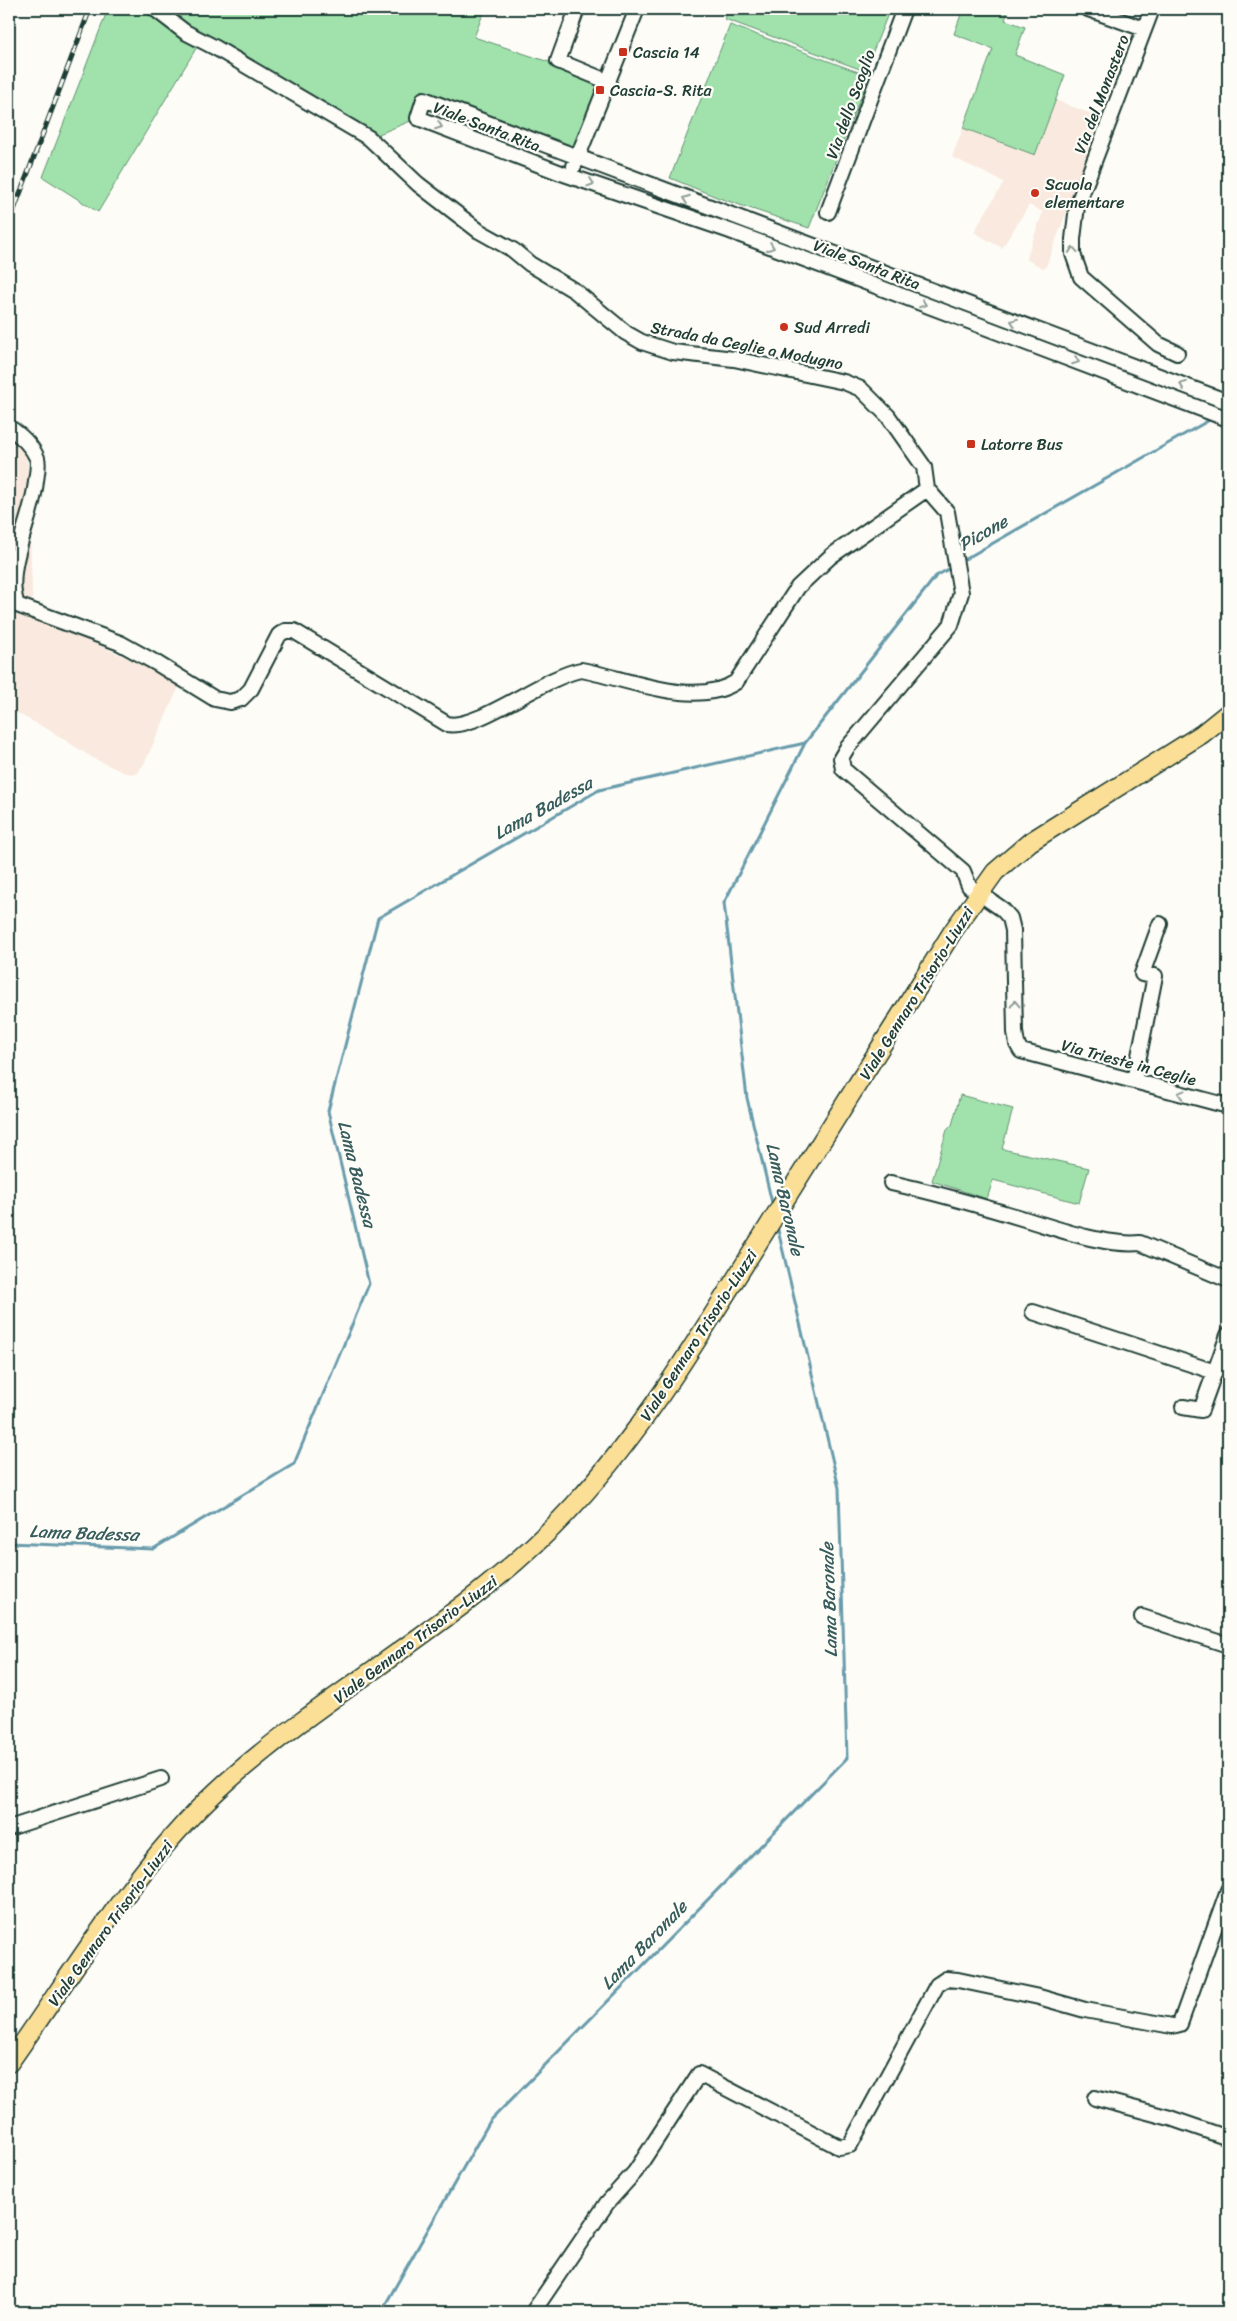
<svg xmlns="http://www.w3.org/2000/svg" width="1237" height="2321" viewBox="0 0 1237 2321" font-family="Sriracha,sans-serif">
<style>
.built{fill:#f9e9de}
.green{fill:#a1e2ac;stroke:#609070}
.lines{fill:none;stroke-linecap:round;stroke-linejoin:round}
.stream{stroke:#689bab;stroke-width:3}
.minor-casing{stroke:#1f3d34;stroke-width:18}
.major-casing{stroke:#1f3d34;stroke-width:21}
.minor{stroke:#fdfcf7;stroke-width:14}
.major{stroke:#fbdf96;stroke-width:18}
.rail-casing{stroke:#1f3d34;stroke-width:5}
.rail{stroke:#fdfcf7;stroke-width:3;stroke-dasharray:9;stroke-linecap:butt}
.oneway{stroke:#8e9c96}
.poi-dot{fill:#c8321e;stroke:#fdfcf7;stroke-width:2}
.labels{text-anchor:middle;stroke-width:4.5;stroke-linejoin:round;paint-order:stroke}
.poi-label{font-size:16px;fill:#1f3d34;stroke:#fdfcf7;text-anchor:start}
.street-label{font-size:16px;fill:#1f3d34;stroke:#fdfcf7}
.water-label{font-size:18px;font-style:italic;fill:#375c5c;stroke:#fdfcf7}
</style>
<rect width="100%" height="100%" fill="#fdfcf7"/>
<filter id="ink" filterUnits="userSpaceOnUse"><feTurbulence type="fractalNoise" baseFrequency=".02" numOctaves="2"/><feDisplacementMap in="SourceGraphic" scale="10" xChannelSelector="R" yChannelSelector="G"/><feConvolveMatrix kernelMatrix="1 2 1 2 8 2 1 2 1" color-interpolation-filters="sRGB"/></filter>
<g filter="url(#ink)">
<path class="built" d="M1055,100l47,18 -57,151 -19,-10 17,-47 -14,-7 -27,43 -28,-16 30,-50 -52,-25 11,-29 72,27z
M9,432l18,19 6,165 148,66 -36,80 -8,12 -12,-1 -32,-15 -42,-27 -42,-22z"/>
<path class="green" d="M108,9h377l-11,28 135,45 -32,76 -153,-59 -6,19 -49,20 -168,-98 -103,172 -55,-35z
M729,9h161l-25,62 -140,-52z
M963,9h46l-4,11 20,7 -10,28 50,20 -30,80 -72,-27 30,-79 -39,-15z
M730,25l139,51 -60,152 -90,-30 -49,-20z
M960,1095l53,14 -11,40 87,19 -10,35 -86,-23 -6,19 -55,-18 15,-51 5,-5z"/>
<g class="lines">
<path class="stream" d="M960,562l253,-144
M773,1207l-26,-109 -23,-195 81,-160 131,-167 16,-9
M9,1543l144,6 141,-85 75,-180 -41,-173 50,-193 221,-128 206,-47
M381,2312l109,-191 357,-363 -8,-270 -62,-262"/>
<g class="minor-casing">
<path id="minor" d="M155,9l30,23 31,16 153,90 49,46 61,47 34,19 17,14 45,27 51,42 16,9 31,10 61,7 110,23 17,7 27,27 36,51 3,22 20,23 14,81 -10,32 -104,123 -6,10 2,11 120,102 6,15 33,23 8,9 3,12 2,102 2,12 4,7 207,55
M577,9l-19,52 51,21
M1088,9l56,20
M1152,9l-75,197 -4,33v15l8,23 77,67 19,9
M574,166l63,-157
M828,212l76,-203
M1228,402l-804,-303 -6,19 143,55 169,58 498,188
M9,427c11,8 22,17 28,31 2,6 0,16 -1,23 -3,38 -33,88 -19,124l103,38 38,21 57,35 15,3 11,-3 10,-10 28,-54 6,-4h9l153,93c29,7 96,-47 134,-54 45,8 114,39 155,12l62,-95 33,-31 96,-67
M1134,1081l21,-105 -13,-2 18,-50
M891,1183c47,10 94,24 140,38 33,10 76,25 109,22l88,37
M1033,1312l182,60
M1183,1407l18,3 27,-75
M1142,1617l86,28
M9,1828l152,-49
M1095,2098l75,20 58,20
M533,2312l74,-109 28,-31 64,-98 140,73 11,-2 87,-160 9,-6 12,1 81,17 46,13 87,16 8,-2 48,-134"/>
</g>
<g class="major-casing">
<path id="major" d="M9,2063c69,-97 130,-204 220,-283 111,-98 245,-165 345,-275 70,-76 122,-163 177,-251 67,-107 135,-215 202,-323l42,-59 35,-30 172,-108 26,-21"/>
</g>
<use href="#minor" class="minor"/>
<use href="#major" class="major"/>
<g class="rail-casing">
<path id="rail" d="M9,223l81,-214"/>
</g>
<use href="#rail" class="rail"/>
</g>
<defs><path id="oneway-chevron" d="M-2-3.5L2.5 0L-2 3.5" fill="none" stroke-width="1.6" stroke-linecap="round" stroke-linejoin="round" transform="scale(1.25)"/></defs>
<g class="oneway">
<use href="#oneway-chevron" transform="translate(439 126) rotate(21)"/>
<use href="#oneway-chevron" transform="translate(591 183) rotate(19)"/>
<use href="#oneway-chevron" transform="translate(686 199) rotate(-160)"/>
<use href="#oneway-chevron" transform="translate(771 247) rotate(21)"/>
<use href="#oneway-chevron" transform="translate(1073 250) rotate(-95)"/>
<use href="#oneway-chevron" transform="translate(923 304) rotate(21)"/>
<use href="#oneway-chevron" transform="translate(1014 322) rotate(-159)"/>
<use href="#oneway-chevron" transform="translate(1076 361) rotate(21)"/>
<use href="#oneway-chevron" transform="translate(1183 385) rotate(-159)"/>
<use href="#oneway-chevron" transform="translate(1015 1004) rotate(-91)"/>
<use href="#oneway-chevron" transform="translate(1181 1094) rotate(-165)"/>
</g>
</g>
<g class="poi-dot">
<rect x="618" y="47" width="10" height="10" rx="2.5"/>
<rect x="595" y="85" width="10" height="10" rx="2.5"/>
<circle cx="1035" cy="193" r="5"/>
<circle cx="784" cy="327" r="5"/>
<rect x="966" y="439" width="10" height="10" rx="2.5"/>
</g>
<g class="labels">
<g class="poi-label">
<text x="633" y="58">Cascia 14</text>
<text x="610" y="96">Cascia-S. Rita</text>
<text x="1045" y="190">Scuola<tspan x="1045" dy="18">elementare</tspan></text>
<text x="794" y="333">Sud Arredi</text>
<text x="981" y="450">Latorre Bus</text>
</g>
<g class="street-label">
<text transform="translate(1101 94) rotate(-69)" y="6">Via del Monastero</text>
<text transform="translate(850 104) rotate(-70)" y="6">Via dello Scoglio</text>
<text transform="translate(487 126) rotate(21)" y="6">Viale Santa Rita</text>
<text transform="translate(867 264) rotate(21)" y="6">Viale Santa Rita</text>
<text transform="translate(747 345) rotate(11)" y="6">Strada da Ceglie a Modugno</text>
<text transform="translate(916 993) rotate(-58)" y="6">Viale Gennaro Trisorio-Liuzzi</text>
<text transform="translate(1129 1062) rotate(15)" y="6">Via Trieste in Ceglie</text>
<text transform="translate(698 1335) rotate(-57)" y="6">Viale Gennaro Trisorio-Liuzzi</text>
<text transform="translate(415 1639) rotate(-37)" y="6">Viale Gennaro Trisorio-Liuzzi</text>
<text transform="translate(110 1923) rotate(-54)" y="6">Viale Gennaro Trisorio-Liuzzi</text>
</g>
<g class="water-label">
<text transform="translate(983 533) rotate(-30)" y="6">Picone</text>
<text transform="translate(543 808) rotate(-29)" y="6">Lama Badessa</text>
<text transform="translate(357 1174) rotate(76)" y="6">Lama Badessa</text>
<text transform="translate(785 1199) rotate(77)" y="6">Lama Baronale</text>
<text transform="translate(84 1533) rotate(2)" y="6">Lama Badessa</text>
<text transform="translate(829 1600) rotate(-92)" y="6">Lama Baronale</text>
<text transform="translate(644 1945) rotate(-46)" y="6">Lama Baronale</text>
</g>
</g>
<rect width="1237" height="2321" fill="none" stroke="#fdfcf7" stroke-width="30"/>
<rect x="15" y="15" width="1207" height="2291" fill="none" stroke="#1f3d34" stroke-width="2" filter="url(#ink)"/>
</svg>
